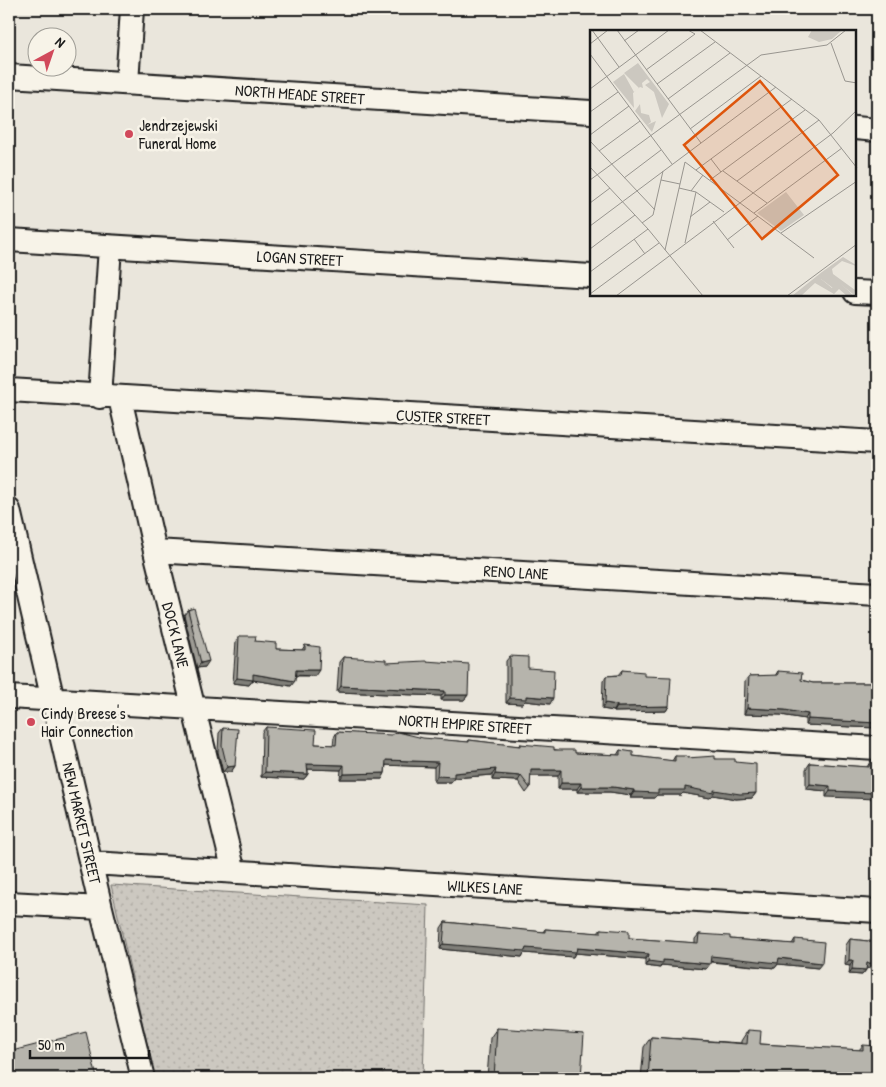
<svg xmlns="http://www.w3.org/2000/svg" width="886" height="1087" viewBox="0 0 886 1087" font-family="'Patrick Hand',sans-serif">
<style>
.park{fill:url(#park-dots);stroke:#74726e}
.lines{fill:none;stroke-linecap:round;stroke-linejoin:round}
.minor-casing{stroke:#1c1c1c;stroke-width:26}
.minor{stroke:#f7f3e8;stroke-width:22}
.wall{fill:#9d9b94;stroke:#1c1c1c}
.shaded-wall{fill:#7f7e78;stroke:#1c1c1c}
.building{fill:#b6b4ac;stroke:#1c1c1c}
.poi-dot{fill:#d1495b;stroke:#f7f3e8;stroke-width:2}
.labels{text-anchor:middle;stroke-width:5;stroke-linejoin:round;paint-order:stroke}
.street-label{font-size:16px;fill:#1c1c1c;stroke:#f7f3e8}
.poi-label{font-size:16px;fill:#1c1c1c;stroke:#f7f3e8;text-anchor:start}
.inset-road{fill:none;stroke:#98958f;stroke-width:1}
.view{fill:#de560d;fill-opacity:0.15;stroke:#de560d;stroke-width:2.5}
.inset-edge{fill:none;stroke:#1c1c1c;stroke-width:2.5}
</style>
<defs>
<pattern id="park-dots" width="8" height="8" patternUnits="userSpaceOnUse" patternTransform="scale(1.25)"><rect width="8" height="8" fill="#ccc8c0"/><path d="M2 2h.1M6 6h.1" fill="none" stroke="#afaba4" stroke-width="1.8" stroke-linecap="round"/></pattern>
</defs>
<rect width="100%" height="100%" fill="#eae6dc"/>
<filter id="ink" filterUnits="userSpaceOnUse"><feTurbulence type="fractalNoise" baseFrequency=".02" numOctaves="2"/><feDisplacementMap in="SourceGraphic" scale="10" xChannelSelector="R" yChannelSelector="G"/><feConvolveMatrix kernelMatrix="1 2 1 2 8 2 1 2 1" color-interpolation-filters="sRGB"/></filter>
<g filter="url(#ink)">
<path class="park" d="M111,885l317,20 -5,173h-268z"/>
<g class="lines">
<g class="minor-casing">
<path id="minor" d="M9,76l582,36
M127,83l5,-74
M855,128l22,2
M9,240l582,36
M855,292l22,1
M9,390l868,52
M100,397l10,-150
M120,398l35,153 79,321
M9,510l92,398 42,170
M155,551l722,43
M9,697l868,51
M92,863l785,48
M9,903l92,5"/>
</g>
<use href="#minor" class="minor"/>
</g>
<path class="wall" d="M188,610l17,57 -8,1 -13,-53z
M239,636l16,5 21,8 26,1 3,-5 10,31h-20l-4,10 -38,-6 -4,5 -16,-2 3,-42z
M510,656l18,12 22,36 -25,-3 -3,3 -16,-1v-42z
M343,657l43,6 82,32 -4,5h-23v-4l-104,-4 2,-30z
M622,670l22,6 25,30 -3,5 -52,1v-1l-12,-2 1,-28 3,-5 12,-1z
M778,671l23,9 12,3h64v45l-72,-3v-6l-24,-4 -37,-1 1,-33 4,-5h26z
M266,727l49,17 18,1 1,-8 3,-5 131,10 1,-2 49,6 2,-2 55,9 42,2 3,-5 13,6 39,5 3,-5 12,2 28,1 20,3 21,31 -4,5 -16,1 -23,-4 -3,3 -27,-5 -2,2h-24l-3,3h-24l1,-3 -21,-3h-33v-3h-19v-13h-28v12l-4,5 -8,-12 -26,-1v-5l-38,3 -3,4h-17v-15l-48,-2 -1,8 -3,6h-42l1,-9 -33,-1v5l-4,5 -43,-2 1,-45z
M223,728l12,38 -4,6h-8l-5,-20 1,-19z
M870,762l7,1 -51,34v-6l-20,-2v-20l4,-6 57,4z
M445,922l98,10 2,-3 53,4 3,-4 28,9 66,5v-4l4,-5 31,5 62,5 3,-5 23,29 -40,-4 -3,4 -65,-6 -4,7 -45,-4 -1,3 -15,-2v-7l-70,-6 -2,4 -49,-4 -2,4 -82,-8 1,-21z
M850,939l27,3v27l-11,-1v2l-4,5 -13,-1 1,-8 -5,-1 1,-20z
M497,1028l84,50h-94l3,-40z
M748,1030l12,14 99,6 4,-5 14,33h-236l3,-31 7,-10 90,6v-2z
M12,1051l85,27h-88v-23z"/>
<path class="shaded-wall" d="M209,661l-4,6 -8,1 4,-5z
M296,670h23l-4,6 -23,-1z
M253,674l42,7 -4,5 -38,-6 -4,5 -16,-2 4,-5z
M341,686l104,5 -4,5 -104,-4z
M445,695h23l-4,5h-23z
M526,696l27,2 -3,6 -25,-3 -3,3 -16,-1 4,-5z
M605,703l12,2 -3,6 -12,-2z
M669,706l-3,5 -52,1 3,-5z
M747,708l38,2 23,4 -3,5 -24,-4 -37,-1z
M808,719l69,4v5l-72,-3z
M386,760l52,2 -4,5 -52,-2z
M307,764l37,1 -3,5 -37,-1z
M235,766l-4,6h-8l4,-5z
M496,769l-4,6 -38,3 -3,4h-17l3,-6 17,-3z
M531,770h30l-3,6h-31z
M265,772l43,2 -4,5 -43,-2z
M385,773l-3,6h-42l4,-5z
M495,774l26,2 -3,5 -26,-1z
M561,783h20l-4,6h-19z
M810,784l20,2 -4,5 -20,-2z
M581,787h32l21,3 -3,5 -21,-3h-33z
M685,787l29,3 42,3 -4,5 -16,1 -23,-4 -3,3 -27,-5 -2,2h-24l-3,3h-24l4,-6z
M830,791l47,2v6l-51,-2z
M443,944l83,4h51l72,6 -4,5 -70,-6 -2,4 -49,-4 -2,4 -82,-8z
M711,956l68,2 43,5 -4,5 -40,-4 -3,4 -68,-7z
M663,960l47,4 -4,5 -45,-4 -1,3 -15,-2 3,-5z
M849,960h4l-3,6 -5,-1z
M867,963h10v6l-14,-1z
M852,969l14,1 -4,5 -13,-1z"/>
<path class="building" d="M194,608l15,53 -8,2 -13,-53z
M239,636h17l-1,5 21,2v6l29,1v-5l15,2 -1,23h-23l-1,11 -42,-7v6l-16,-2z
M510,656l18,1v11l26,2 -1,28 -27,-2v3l-16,-1z
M343,657l43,3v3l39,-2 44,3 -1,31h-23v-4l-104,-5z
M622,670l22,2v4l27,1 -2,29 -52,1v-2l-12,-2 1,-27 15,-1z
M778,671l24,2 -1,7 12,3h64v40l-69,-4v-5l-23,-4 -38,-2 2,-32 29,-1z
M266,727l50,3 -1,14 21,1 1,-13 54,3 7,-3 25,6 46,4v-2l51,6v-2l34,3v3h21v3l45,2v-5l13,2v4l42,5v-5h12v2l28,-2v3h20v3l21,2v29l-16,1 -26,-4v3l-29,-6v3h-27v3l-24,-1v-2l-21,-3h-32v-4h-20v-13h-30l-1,18 -9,-12 -26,-2 1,-5 -42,4v4l-17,-1 1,-14 -52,-2 -1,13 -41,1v-9l-37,-1 1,10 -43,-2z
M223,728l15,1 -3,37 -8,1 -5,-21z
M870,762l7,1v30l-47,-2v-5l-20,-2v-21l59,4z
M445,922l100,10v-3l56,4v-4l28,2v7l69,5 1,-9 31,2v3l65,5v-5l29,3 -2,21 -43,-5 -1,5 -67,-7 -1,8 -47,-4v3l-15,-2 1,-7 -72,-6 -1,4 -50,-4 -1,3 -82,-7z
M850,939l27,3v21h-10l-1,7 -14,-1 1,-9h-4z
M497,1028l87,6 -3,44h-87z
M748,1030l13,1 -1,13 103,6v-5l14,1v32h-229l3,-41 96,7z
M86,1032l11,46h-88v-20l4,-1 -1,-6z"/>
</g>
<g class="poi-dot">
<circle cx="129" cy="134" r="5"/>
<circle cx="31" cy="722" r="5"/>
</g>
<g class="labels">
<g class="street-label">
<text transform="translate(300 94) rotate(4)" y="6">NORTH MEADE STREET</text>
<text transform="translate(300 258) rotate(3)" y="6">LOGAN STREET</text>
<text transform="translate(443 417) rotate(3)" y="6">CUSTER STREET</text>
<text transform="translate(516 572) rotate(3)" y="6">RENO LANE</text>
<text transform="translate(176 635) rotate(76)" y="6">DOCK LANE</text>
<text transform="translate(465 724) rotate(4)" y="6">NORTH EMPIRE STREET</text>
<text transform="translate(82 823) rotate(77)" y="6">NEW MARKET STREET</text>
<text transform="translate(485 887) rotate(3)" y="6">WILKES LANE</text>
</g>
<g class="poi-label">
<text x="139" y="131">Jendrzejewski<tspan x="139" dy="18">Funeral Home</tspan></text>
<text x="41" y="719">Cindy Breese's<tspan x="41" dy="18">Hair Connection</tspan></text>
</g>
</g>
<g transform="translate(590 30)">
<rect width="266" height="266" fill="#eae6dc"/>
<path d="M222,0h29v1l-9,8 -13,3 -11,-5zM48,33l31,41 -7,14 -8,-26 -9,-7 5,-3 -3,-3 -5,4 1,5 6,2 -9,-3 -7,6 1,15 -21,-26 11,-8 10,18 5,-4 -15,-15zM50,74l1,9 8,2 2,7 -4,3 9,-4 -4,11 -17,-21zM253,227l13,8v1l-14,-5 -10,8 1,5 22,16 -1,5 -16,-13 -5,6 -12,-9 1,-7z" fill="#ccc8c0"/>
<path d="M232,242l4,4 -5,3 11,9 6,-7 16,15h-7l-8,-7 -5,5 -19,-11 -14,13h-9z" fill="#ccc8c0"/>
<path d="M41 46a7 7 0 1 1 14 0a7 7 0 1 1-14 0ZM196,162l18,23 -23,16 -24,-18z" fill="#ccc8c0"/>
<path class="inset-road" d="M2,0l27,37M27,0l84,113M110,0l119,90 38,48M34,11l15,-11M241,13l14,38 12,2M0,14l18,-14M0,24l82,110M56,40l49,-36 -7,-4M67,54l58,-42M0,59l79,-59M78,69l62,-46M0,82l28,-20M100,99l71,-53M0,105l39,-29M0,111l65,69M9,121l41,-30M121,129l10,13M95,132l129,96M0,137l58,62 55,67M106,140l96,-71M133,141l44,32M34,148l37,-28M0,150l171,-125 66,-10 19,-15M71,150l19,4M120,150l95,-70M147,151l82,-61M89,158l17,4 28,20M101,161l12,-16M0,173l20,-15M164,183l88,-65M100,187l20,-15M123,191l21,27M52,193l11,-8 10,-44M0,196l186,-139M191,203l76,-52M44,209l11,15M137,210l31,-24M95,213l11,-51M0,219l45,-34M75,220l20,-88M0,242l58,-43M0,264l69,-51M26,266l217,-163 24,-23M197,266l70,-52"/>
<path class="view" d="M170,51l78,94 -76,64 -78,-94z"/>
<rect width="266" height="266" class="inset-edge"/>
</g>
<rect width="886" height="1087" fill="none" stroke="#f7f3e8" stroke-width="30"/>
<rect x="15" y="15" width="856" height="1057" fill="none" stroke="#1c1c1c" stroke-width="2" filter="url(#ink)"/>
<g transform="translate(52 52) rotate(40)"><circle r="24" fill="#f7f3e8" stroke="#9f9d96"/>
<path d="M0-4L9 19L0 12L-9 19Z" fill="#d1495b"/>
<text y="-8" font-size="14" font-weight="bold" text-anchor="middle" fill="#1c1c1c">N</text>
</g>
<path d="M30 1050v8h119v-8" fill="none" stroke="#1c1c1c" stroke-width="2.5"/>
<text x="38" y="1050" font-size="15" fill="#1c1c1c" stroke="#f7f3e8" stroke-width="4" paint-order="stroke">50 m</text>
</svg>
